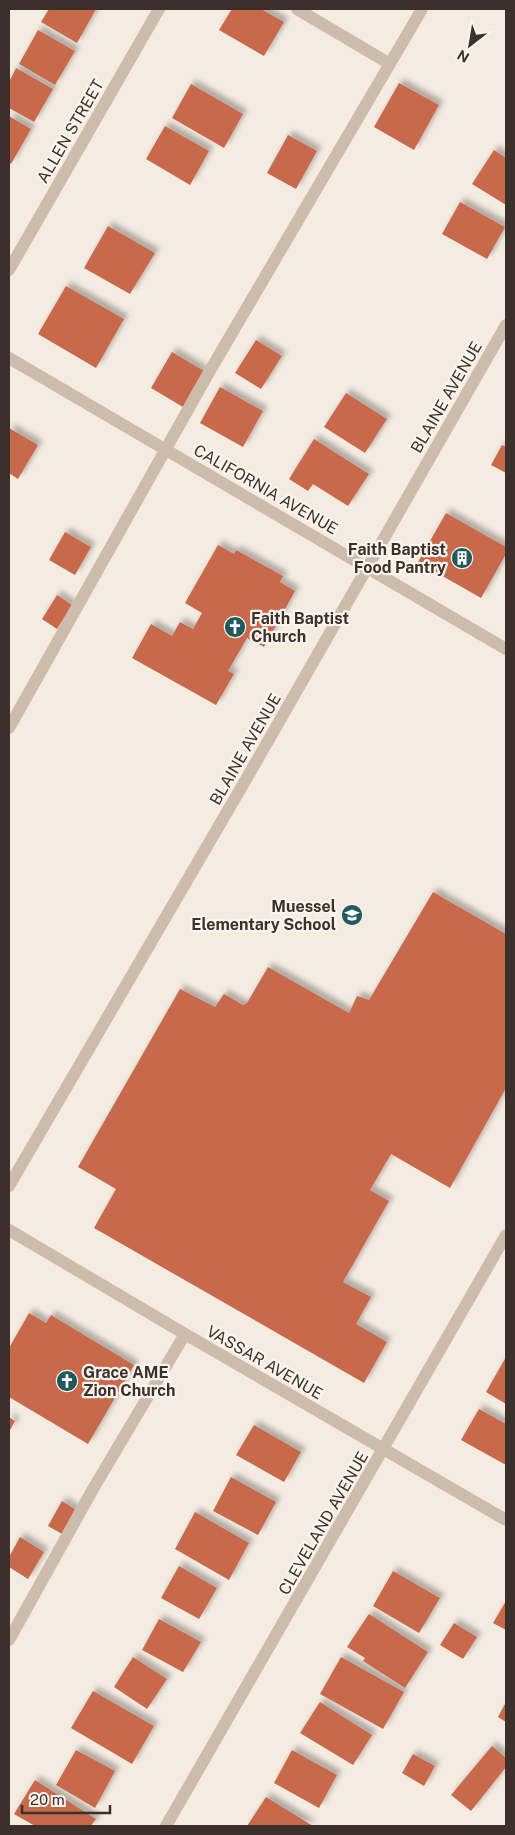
<svg xmlns="http://www.w3.org/2000/svg" width="515" height="1835" viewBox="0 0 515 1835" font-family="'Public Sans',sans-serif">
<style>
.building{fill:#c8694b;filter:url(#shadow)}
.lines{fill:none;stroke-linecap:round;stroke-linejoin:round}
.minor{stroke:#cdbbac;stroke-width:12}
.labels{text-anchor:middle;stroke-width:4.5;stroke-linejoin:round;paint-order:stroke}
.street-label{font-size:16px;fill:#3b302b;stroke:#fbf5ee}
.poi-label{font-size:16px;font-weight:bold;fill:#3b302b;stroke:#fbf5ee;text-anchor:end}
</style>
<defs>
<filter id="shadow"><feDropShadow dx="4.5" dy="-4.5" stdDeviation="2.5" flood-color="#0004"/></filter>
</defs>
<rect width="100%" height="100%" fill="#f4ebe1"/>
<path class="building" d="M49,9h47l-19,34 -36,-21z
M232,9h29l23,13 -20,34 -45,-26z
M38,30l37,21 -20,34 -36,-21z
M16,68l37,21 -19,33 -25,-14v-26z
M399,83l40,22 -25,45 -40,-23z
M191,84l52,30 -19,34 -52,-30z
M9,116l22,13 -20,35 -2,-2z
M165,126l44,25 -19,34 -44,-26z
M288,135l29,16 -21,38 -29,-16z
M494,150l12,8v47l-34,-21z
M460,202l45,25 -18,32 -45,-25z
M108,226l47,27 -25,41 -46,-26z
M66,286l58,33 -28,49 -58,-34z
M256,340l26,16 -21,33 -26,-16z
M172,352l32,19 -21,36 -32,-19z
M220,387l43,24 -20,36 -43,-24z
M346,393l41,26 -22,34 -41,-26z
M9,428l29,17 -20,34 -9,-6z
M314,439l55,35 -21,32 -35,-22 -5,7 -19,-12z
M502,445l4,2v26l-15,-8z
M446,513l60,34v7l-25,44 -63,-36z
M65,532l26,15 -16,28 -26,-15z
M218,545l16,9 2,-4 47,26 -3,6 15,9 -31,56 -17,-9 -19,33 6,3 -18,31 -84,-47 19,-34 21,12 8,-14 13,7 9,-16 -17,-10z
M57,595l15,10 -15,24 -15,-10z
M433,892l73,42v154l-56,100 -59,-34 -21,36 19,11 -46,81 28,15 -15,27 31,18 -23,41 -270,-155 22,-39 -38,-22 102,-178 35,18 9,-13 19,11 4,-2 21,-36 81,46 8,-17 12,4z
M29,1313l17,10 5,-8 83,50 -46,79 -79,-47v-49z
M506,1357v47l-20,-12z
M479,1409l27,15v41l-45,-25z
M9,1417l6,4 -6,11z
M254,1425l47,27 -17,30 -48,-27z
M231,1477l45,25 -18,33 -45,-24z
M62,1501l14,9 -14,24 -14,-8z
M195,1512l54,31 -20,37 -54,-31z
M20,1537l24,15 -16,27 -19,-12v-10z
M179,1566l38,22 -18,31 -38,-21z
M393,1571l47,27 -21,35 -46,-27z
M506,1601v29l-13,-7z
M369,1614l59,38 -23,36 -42,-27 2,-3 -18,-11z
M159,1619l42,23 -18,30 -41,-22z
M454,1623l23,14 -14,22 -23,-14z
M133,1657l34,22 -20,30 -33,-22z
M341,1657l63,35 -21,37 -63,-35z
M93,1691l61,35 -22,38 -61,-36z
M320,1702l52,33 -19,30 -53,-32z
M506,1702v20l-8,-5z
M492,1746l14,12v9l-35,44 -20,-16z
M76,1750l39,21 -20,37 -39,-23z
M292,1750l45,25 -18,33 -45,-25z
M413,1754l22,12 -11,20 -22,-13z
M35,1780l61,39 -5,7h-56l-21,-12z
M266,1797l47,29h-66z"/>
<g class="lines">
<path class="minor" d="M297,9l93,55
M9,270l150,-261
M9,358l497,291
M9,728l199,-354 214,-365
M9,1186l239,-410 258,-451
M9,1230l176,104 321,186
M9,1640l84,-151 92,-155
M166,1826l340,-591"/>
</g>
<defs>
<g id="building-disc" transform="scale(1.125)"><circle r="9.5" fill="#1f5a5e" stroke="#fbf5ee"/><path d="M-4-6H4V6H1V3H-1V6H-4ZM-2.5-4.3h1.7v1.8h-1.7ZM.8-4.3h1.7v1.8H.8ZM-2.5-1h1.7V.8h-1.7ZM.8-1h1.7V.8H.8Z" fill="#fff"/></g>
<g id="church-disc" transform="scale(1.125)"><circle r="9.5" fill="#1f5a5e" stroke="#fbf5ee"/><path d="M-1.2-6h2.4v3.5h3.3v2.4h-3.3V6h-2.4V-.1h-3.3v-2.4h3.3Z" fill="#fff"/></g>
<g id="school-disc" transform="scale(1.125)"><circle r="9.5" fill="#1f5a5e" stroke="#fbf5ee"/><path d="M0-5L7-2L0 1L-7-2ZM-4 1L0 2.5L4 1V4Q0 6-4 4Z" fill="#fff"/></g>
</defs>
<g fill-rule="evenodd">
<use href="#building-disc" x="462" y="558"/>
<use href="#church-disc" x="235" y="627"/>
<use href="#school-disc" x="352" y="915"/>
<use href="#church-disc" x="67" y="1381"/>
</g>
<g class="labels">
<g class="street-label">
<text transform="translate(70 131) rotate(-60)" y="6">ALLEN STREET</text>
<text transform="translate(446 397) rotate(-60)" y="6">BLAINE AVENUE</text>
<text transform="translate(266 489) rotate(30)" y="6">CALIFORNIA AVENUE</text>
<text transform="translate(245 749) rotate(-60)" y="6">BLAINE AVENUE</text>
<text transform="translate(265 1362) rotate(30)" y="6">VASSAR AVENUE</text>
<text transform="translate(323 1523) rotate(-60)" y="6">CLEVELAND AVENUE</text>
</g>
<g class="poi-label">
<text x="446" y="555">Faith Baptist<tspan x="446" dy="18">Food Pantry</tspan></text>
<text x="251" y="624" text-anchor="start">Faith Baptist<tspan x="251" dy="18">Church</tspan></text>
<text x="336" y="912">Muessel<tspan x="336" dy="18">Elementary School</tspan></text>
<text x="83" y="1378" text-anchor="start">Grace AME<tspan x="83" dy="18">Zion Church</tspan></text>
</g>
</g>
<rect width="515" height="1835" fill="none" stroke="#3b302b" stroke-width="20"/>
<g transform="translate(470 45) rotate(211)" stroke="#fbf5ee" stroke-width="4" paint-order="stroke">
<path d="M0-4L9 19L0 12L-9 19Z" fill="#3b302b"/>
<text y="-8" font-size="14" font-weight="bold" text-anchor="middle" fill="#3b302b">N</text>
</g>
<path d="M22 1805v8h88v-8" fill="none" stroke="#3b302b" stroke-width="2.5"/>
<text x="30" y="1805" font-size="15" fill="#3b302b" stroke="#fbf5ee" stroke-width="4" paint-order="stroke">20 m</text>
</svg>
